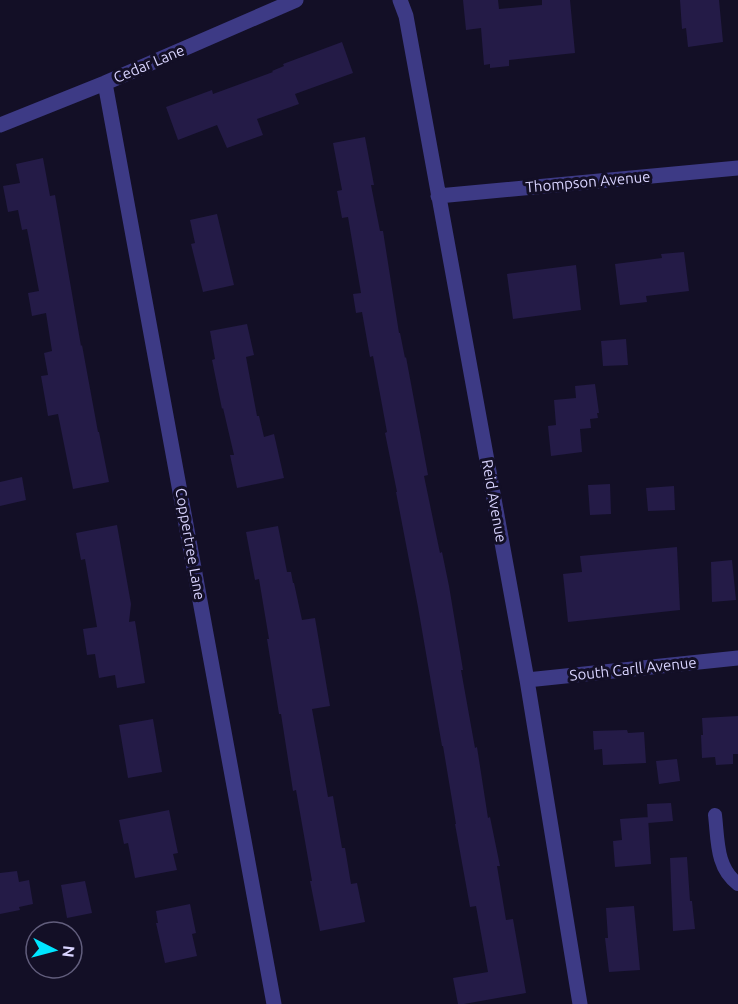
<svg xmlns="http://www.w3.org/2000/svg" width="738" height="1004" viewBox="0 0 738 1004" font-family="Ubuntu,sans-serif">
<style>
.building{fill:#241b47}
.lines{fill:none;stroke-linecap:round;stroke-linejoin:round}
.lane{stroke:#3d3a85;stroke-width:14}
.street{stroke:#3d3a85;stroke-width:15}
.labels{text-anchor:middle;stroke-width:6;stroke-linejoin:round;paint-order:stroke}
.street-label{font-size:15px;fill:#d9d4ff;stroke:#130f26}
</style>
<rect width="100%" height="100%" fill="#130f26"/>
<path class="building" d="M463,0h35l1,9 43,-4v-5h28l5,53 -66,7v6l-19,2v-4l-6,1 -3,-37 -15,2z
M680,0h39l4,42 -35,5 -2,-19 -4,1z
M342,42l11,31 -58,21 4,10 -42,15 6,16 -36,13 -10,-23 -39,15 -12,-33 46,-17 1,4 60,-22 -1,-1 12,-5 -1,-2z
M365,137l9,48h-3l9,46h3l16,102h1l5,25 1,-1 22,118 -4,1 16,77 2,-1 7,34 14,84h-2l14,78 2,-1 11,71 2,-1 10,49h-3l9,54 7,-1 13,74 -62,11h-6l-5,-26 35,-6 -12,-66 -6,1 -15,-83h1l-13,-78h-1l-24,-139 -22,-115h1l-12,-59 2,-1 -14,-76 -3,1 -8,-45 -6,1 -3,-19 8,-1 -13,-76 -6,1 -5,-27 5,-1 -9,-47z
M43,158l7,38 5,-1 26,151 1,-1 16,87h1l10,50 -36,7 -15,-75 -10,2 -7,-40 7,-1 -4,-22 8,-2 -6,-38 -14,3 -4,-23 11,-2 -12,-62 -5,1 -4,-20 -10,2 -5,-26 17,-3 -4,-19z
M217,214l17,71 -31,7 -12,-48 4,-1 -5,-23z
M684,252l5,39 -43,5 1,6 -27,3 -5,-41 47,-6 -1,-4z
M576,265l5,45 -68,9 -6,-45z
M247,324l7,31 -8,2 11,59h2l5,21 10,-3 10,44 -47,10 -7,-33h4l-11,-47 -1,1 -10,-49 3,-1 -5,-28z
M626,339l2,26 -25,1 -2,-25z
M595,384l4,29h-2l1,5 -8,1 1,9 -11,1 2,23 -31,4 -3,-30 8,-1 -2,-25 22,-2 -1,-12z
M22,477l4,23 -26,6v-24z
M610,484l1,30 -21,1 -2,-30z
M674,486l1,24 -27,1 -2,-23z
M117,525l14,79 -2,18 6,-1 10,62 -28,5 -2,-13 -16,3 -4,-24 -8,1 -4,-26 14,-2 -12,-68 -4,1 -5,-27z
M278,526l9,46h4l2,11h1l8,37 13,-2 15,88 -18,3 16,88 5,-1 9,52h3l6,36 6,-1 8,39 -45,9 -10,-50h2l-16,-91 -3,1 -12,-77h-2l-12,-75h2l-10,-60 -4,1 -9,-48z
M677,547l3,63 -112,12 -5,-48 19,-2 -2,-16z
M732,560l4,40 -24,2 -1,-40z
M738,716v38h-5v10l-17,1 -1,-8 -13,1 -1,-23h2l-1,-17z
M153,719l9,53 -34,6 -9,-53z
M627,730l1,3 16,-1 2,31 -43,2 -1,-16 -8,1 -1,-19z
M677,759l3,22 -21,3 -3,-23z
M671,803l2,18 -25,2 -1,-19z
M169,810l9,43 -5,1 4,16 -42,8 -7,-35 -4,1 -5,-24z
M648,817l3,47 -36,3 -2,-26 9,-1 -2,-21z
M687,857l3,44h2l3,28 -22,2 -3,-73z
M17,871l2,11 10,-2 4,24 -14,3 1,3 -20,4v-41z
M85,881l7,32 -25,5 -6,-33z
M190,904l6,29 -4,1 5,22 -32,7 -9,-40h2l-2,-12z
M634,906l6,64 -31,2 -4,-34h3l-2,-30z"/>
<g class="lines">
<path class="lane" d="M715,815c3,25 1,53 23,69"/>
<path class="street" d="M400,0l6,16 121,664 53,324
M105,83l169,921
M0,125l105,-42 191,-83
M438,196l300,-28
M527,680l211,-22"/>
</g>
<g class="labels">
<g class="street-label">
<text transform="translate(149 64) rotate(-23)" y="5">Cedar Lane</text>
<text transform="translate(588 182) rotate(-5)" y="5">Thompson Avenue</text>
<text transform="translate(494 501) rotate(80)" y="5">Reid Avenue</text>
<text transform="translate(190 544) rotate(80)" y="5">Coppertree Lane</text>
<text transform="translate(633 669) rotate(-6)" y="5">South Carll Avenue</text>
</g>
</g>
<g transform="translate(54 950) rotate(96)"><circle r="28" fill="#130f26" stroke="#625e7d" stroke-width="1.5"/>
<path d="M0-4.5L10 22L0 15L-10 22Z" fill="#00e5ff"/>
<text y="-9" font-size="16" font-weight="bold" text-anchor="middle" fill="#d9d4ff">N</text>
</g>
</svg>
